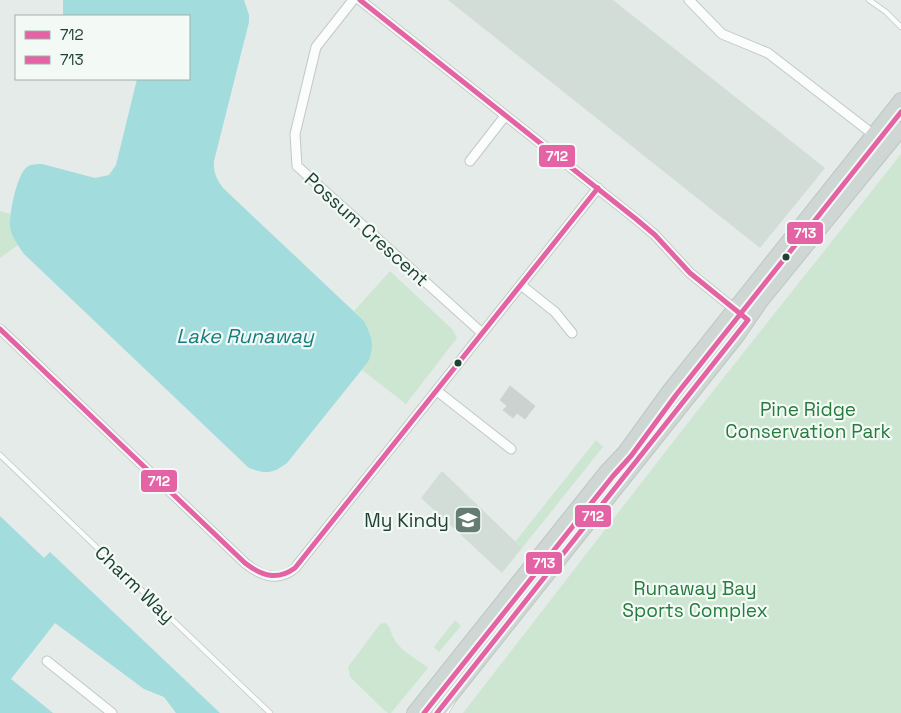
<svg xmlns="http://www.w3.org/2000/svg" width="901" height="713" viewBox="0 0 901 713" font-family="'Space Grotesk',sans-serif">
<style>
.built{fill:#d2ddd7}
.green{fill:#cde6d1}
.water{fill:#a2dcdd}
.building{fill:#ccd2cf;stroke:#ced4d1}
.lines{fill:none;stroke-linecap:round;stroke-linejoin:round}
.service-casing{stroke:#c2c8c5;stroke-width:6}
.minor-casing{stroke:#c2c8c5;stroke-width:11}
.primary-casing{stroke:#bcc7c3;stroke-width:16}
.service{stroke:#fbfcfc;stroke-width:4.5}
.minor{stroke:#fbfcfc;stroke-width:9}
.primary{stroke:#ced7d3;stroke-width:14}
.bus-1-casing{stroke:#f3faf6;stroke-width:9}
.bus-2-casing{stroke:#f3faf6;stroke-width:9}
.bus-1{stroke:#e463a4;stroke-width:5}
.bus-2{stroke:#e463a4;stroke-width:5}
.bus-dot{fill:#204134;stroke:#f3faf6;stroke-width:2}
.labels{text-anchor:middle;stroke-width:4.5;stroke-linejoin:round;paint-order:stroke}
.street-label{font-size:19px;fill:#204134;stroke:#f3faf6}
.park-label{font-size:19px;fill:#267b3d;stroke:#f3faf6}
.poi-label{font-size:19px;fill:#204134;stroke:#f3faf6;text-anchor:end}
.water-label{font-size:20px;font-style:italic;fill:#147d82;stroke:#f3faf6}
.line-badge{stroke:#f3faf6;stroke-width:2}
.badge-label{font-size:14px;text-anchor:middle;font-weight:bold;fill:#fff}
</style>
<rect width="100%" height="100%" fill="#e5ebe8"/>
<path class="built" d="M448,0h165l212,168 -65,80z
M442,471l80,77 -20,25 -81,-75z"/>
<path class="green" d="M901,154v559h-438l220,-284z
M0,211l10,3c0,12 1,22 8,31l-18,13z
M390,271l63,59 4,8 -51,66 -44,-34 6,-8 -4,-41 -10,-10z
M596,440l7,7 -81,101 -7,-6z
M455,620l6,6 -22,26 -5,-5z
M385,623c6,4 5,7 8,14 6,13 24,22 35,31l-37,45h-3l-4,-3 -34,-33 -2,-10 32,-43z"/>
<path class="water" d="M63,0h181l5,15v7l-35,139c-1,11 3,19 9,27l141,133c8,17 11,23 4,41l-81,101c-15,11 -21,11 -38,5l-225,-214c-6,-9 -13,-17 -14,-28 -1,-12 7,-52 17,-59 4,-3 10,-3 15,-3l53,14 14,-3 7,-10 21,-86h52v-63h-126z
M0,516l44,42 6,-6 170,161h-44l-12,-16 -20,-8 -89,-66 -44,56 42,34h-53z"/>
<path class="building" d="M510,386l25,20 -10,13 -8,-6 -4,5 -10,-8 4,-4 -7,-6z"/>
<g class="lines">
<g class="service-casing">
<path id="service" d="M869,0l17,12 15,15
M0,455l270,258
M446,713l7,-12"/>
</g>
<g class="minor-casing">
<path id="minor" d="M353,0l-37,47 -21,87 2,32 185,167
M360,0l276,219 19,16 35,38 58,47
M689,0l33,34 46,19 106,82
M470,161l35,-45
M521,285l34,27 17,21
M0,329l245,234c16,13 33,20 50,5l303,-380
M437,391l74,58
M47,661l65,52"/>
</g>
<g class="primary-casing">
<path id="primary" d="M414,713l193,-242 18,-19 45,-62 231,-290
M437,713l300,-377 24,-35 140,-172"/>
</g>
<use href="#service" class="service"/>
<use href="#minor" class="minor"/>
<use href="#primary" class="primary"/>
<g class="bus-1-casing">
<path id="bus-1" d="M360,0l276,219 19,16 35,38 58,47 -311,393
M0,329l245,234c17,13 32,18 50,5l303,-380"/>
</g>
<g class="bus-2-casing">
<path id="bus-2" d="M424,713l189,-237 18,-20 45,-61 225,-283"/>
</g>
<use href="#bus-1" class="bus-1"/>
<use href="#bus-2" class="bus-2"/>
</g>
<defs>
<g id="school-square" transform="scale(1.4375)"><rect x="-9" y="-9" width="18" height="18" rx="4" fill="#657c73" stroke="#f3faf6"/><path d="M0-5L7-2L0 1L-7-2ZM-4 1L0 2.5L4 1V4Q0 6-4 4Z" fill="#fff"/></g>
</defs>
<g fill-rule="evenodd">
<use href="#school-square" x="468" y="520"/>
</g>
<g class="bus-dot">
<circle cx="786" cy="257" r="4.5"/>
<circle cx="458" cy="363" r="4.5"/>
</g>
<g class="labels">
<g class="street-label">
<text transform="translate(367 229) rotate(42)" y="7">Possum Crescent</text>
<text transform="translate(135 584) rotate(44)" y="7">Charm Way</text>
</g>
<g class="park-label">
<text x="808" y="416">Pine Ridge<tspan x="808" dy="22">Conservation Park</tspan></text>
<text x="695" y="595">Runaway Bay<tspan x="695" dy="22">Sports Complex</tspan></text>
</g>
<g class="poi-label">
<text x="449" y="527">My Kindy</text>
</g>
<g class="water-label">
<text x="245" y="343">Lake Runaway</text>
</g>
</g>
<g class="line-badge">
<rect x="538" y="144" width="38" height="24" rx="5" fill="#e463a4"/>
<rect x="786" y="221" width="38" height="24" rx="5" fill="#e463a4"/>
<rect x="140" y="469" width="38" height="24" rx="5" fill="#e463a4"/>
<rect x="574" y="504" width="38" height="24" rx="5" fill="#e463a4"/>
<rect x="525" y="551" width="38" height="24" rx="5" fill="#e463a4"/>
</g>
<g class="badge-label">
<text x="557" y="161">712</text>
<text x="805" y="238">713</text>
<text x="159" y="486">712</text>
<text x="593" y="521">712</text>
<text x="544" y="568">713</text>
</g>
<rect x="15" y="15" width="175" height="65" fill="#f3faf6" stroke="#9fb0a8"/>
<rect x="25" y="31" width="25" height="8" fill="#e463a4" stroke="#9fb0a8"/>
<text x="60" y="40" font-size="15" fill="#204134">712</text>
<rect x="25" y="56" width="25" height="8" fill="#e463a4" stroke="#9fb0a8"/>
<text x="60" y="65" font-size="15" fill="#204134">713</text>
</svg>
